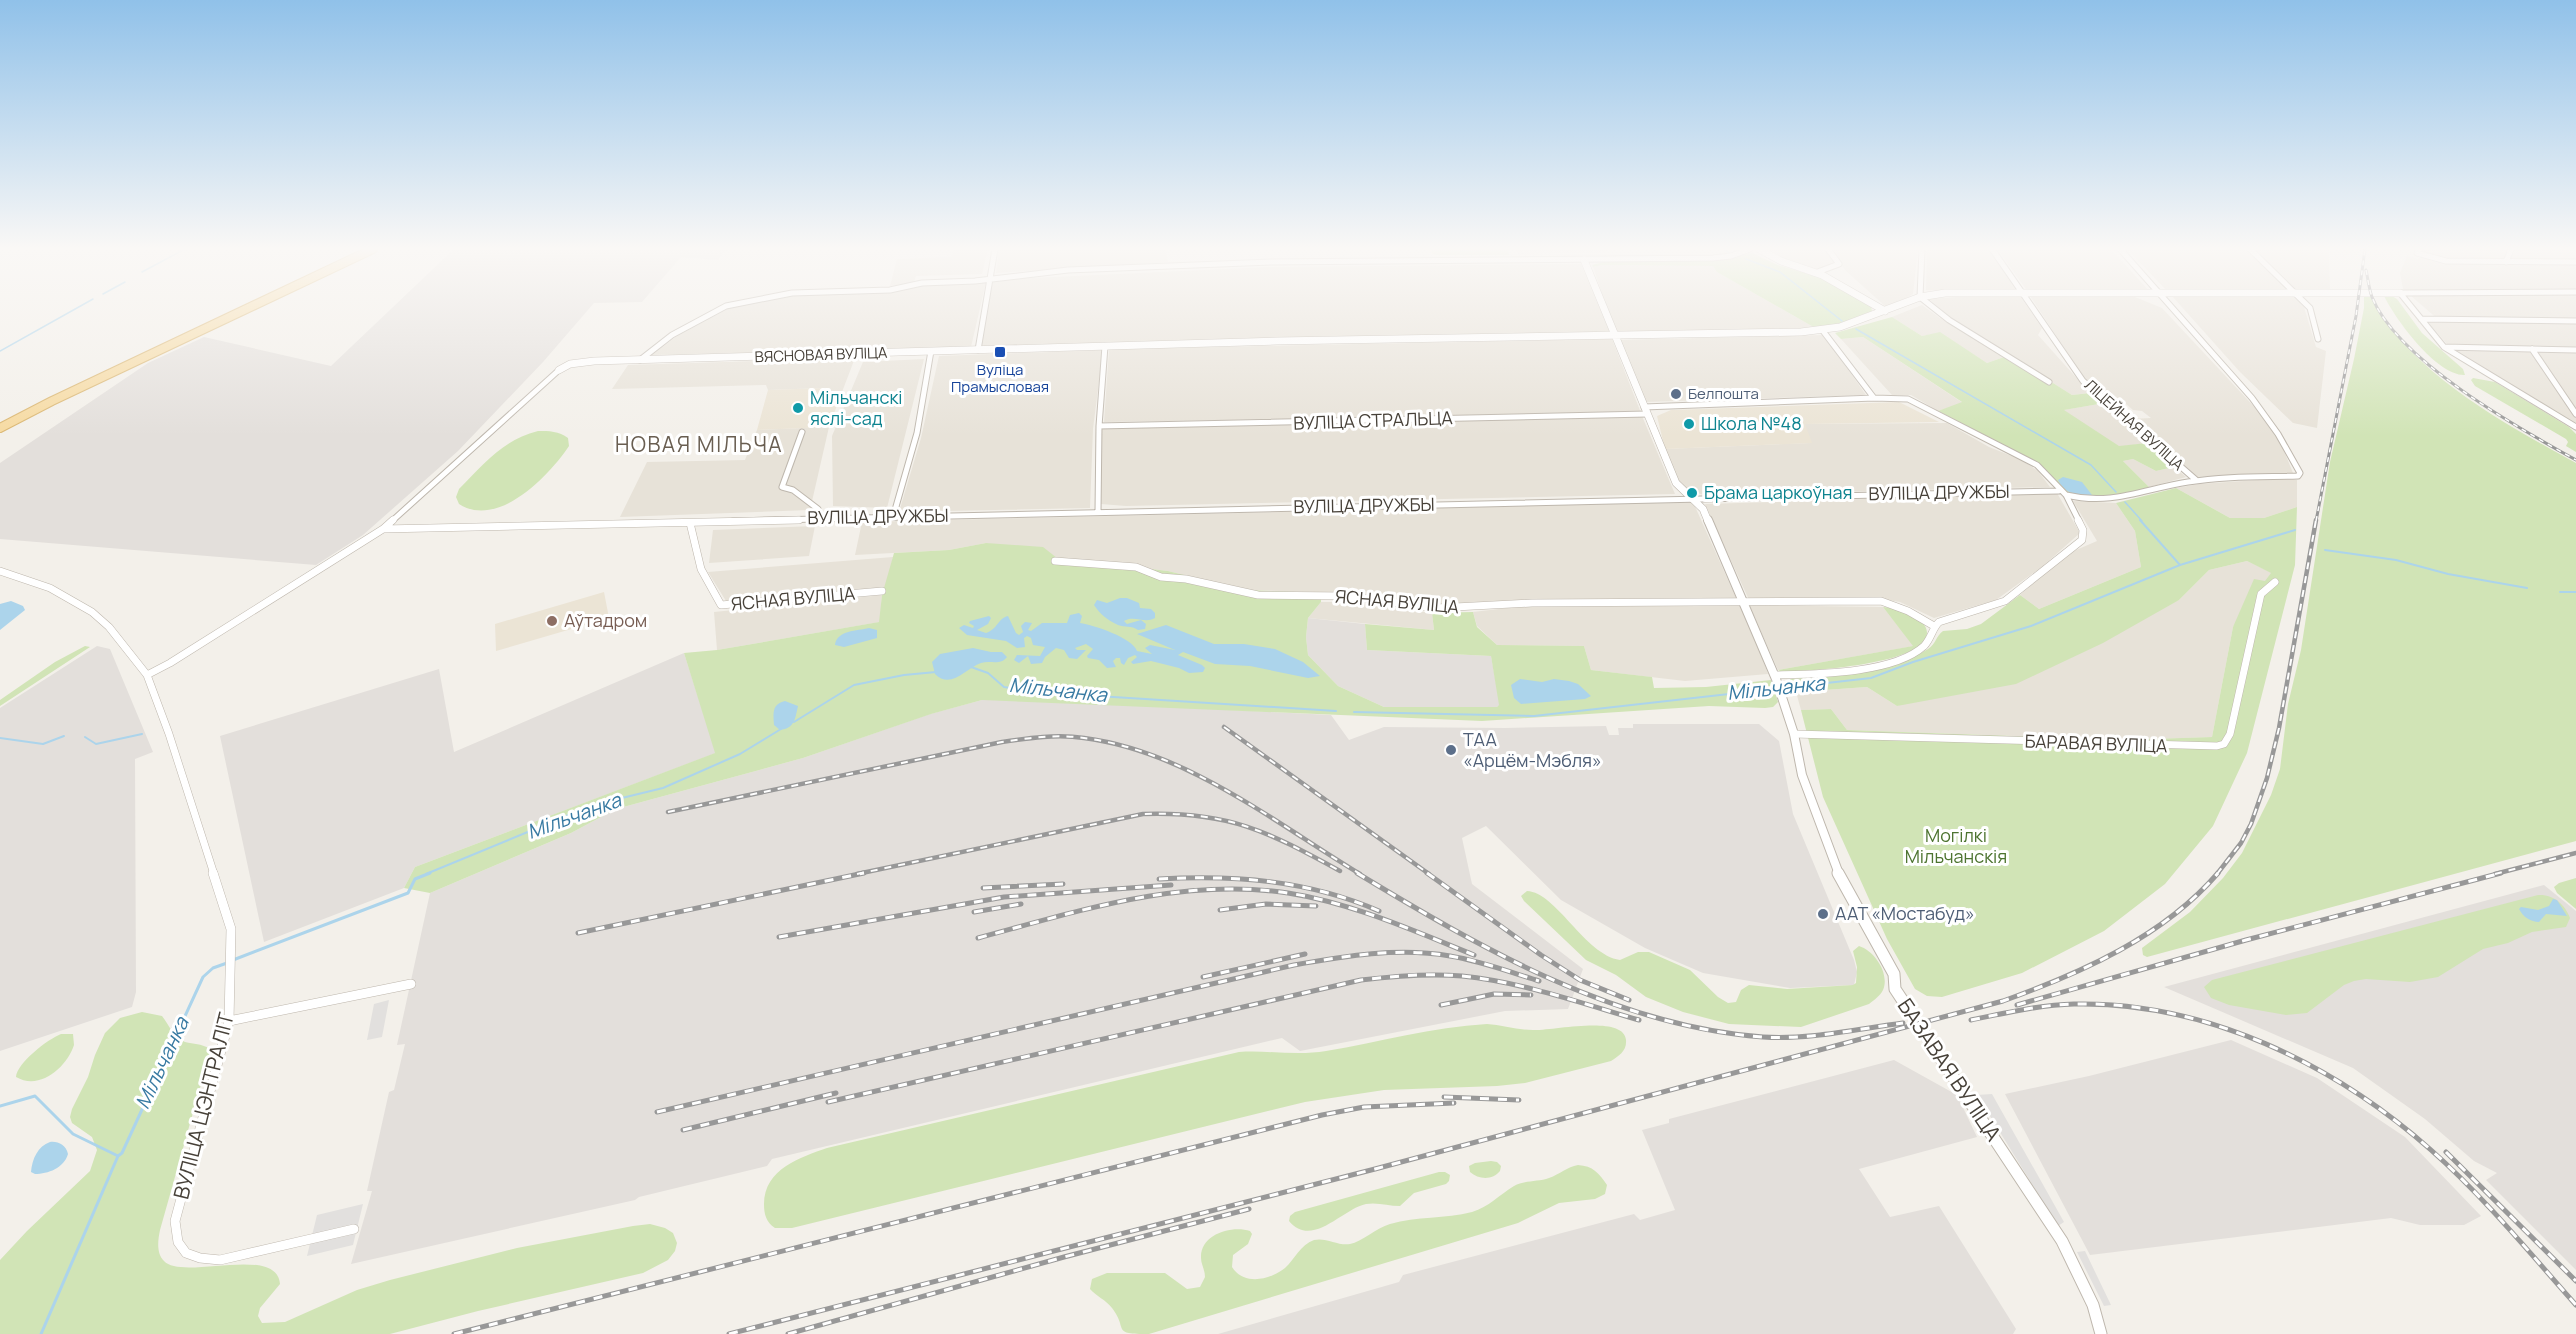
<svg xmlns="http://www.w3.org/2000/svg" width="2576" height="1334" viewBox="0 0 2576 1334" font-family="Manrope,sans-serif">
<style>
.residential{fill:#e7e2d8}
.industrial{fill:#e3dfdb}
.education{fill:#ebe4d5}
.green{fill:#d1e4b6}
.parking{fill:#e2e0de}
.water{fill:#acd4eb}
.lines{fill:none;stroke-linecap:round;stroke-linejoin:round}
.stream-far2{stroke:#acd4eb;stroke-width:1.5}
.stream-far1{stroke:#acd4eb;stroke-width:2}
.stream{stroke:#acd4eb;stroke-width:3}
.minor-far2-casing{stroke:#beb7ad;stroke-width:7}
.minor-far1-casing{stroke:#beb7ad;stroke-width:8}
.minor-casing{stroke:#beb7ad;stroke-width:10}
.tertiary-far2-casing{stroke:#beb7ad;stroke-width:8}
.tertiary-far1-casing{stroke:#beb7ad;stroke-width:10}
.tertiary-casing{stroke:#beb7ad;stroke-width:13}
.primary-casing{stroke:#dab671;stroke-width:10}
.minor-far2{stroke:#fff;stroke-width:5}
.minor-far1{stroke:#fff;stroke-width:7}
.minor{stroke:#fff;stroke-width:9}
.tertiary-far2{stroke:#fff;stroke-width:7}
.tertiary-far1{stroke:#fff;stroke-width:8}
.tertiary{stroke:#fff;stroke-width:11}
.primary{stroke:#f6daa1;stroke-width:8}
.rail-far2-casing{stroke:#989898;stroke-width:3}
.rail-far1-casing{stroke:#989898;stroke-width:4.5}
.rail-casing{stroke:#989898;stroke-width:5}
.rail-far2{stroke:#fff;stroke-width:1.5;stroke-dasharray:5;stroke-linecap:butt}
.rail-far1{stroke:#fff;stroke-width:2;stroke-dasharray:7;stroke-linecap:butt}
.rail{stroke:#fff;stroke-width:3;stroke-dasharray:9;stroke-linecap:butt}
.transit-dot{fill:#1a4fb4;stroke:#fff;stroke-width:2}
.service-dot{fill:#5c6f8a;stroke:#fff;stroke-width:2}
.culture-dot{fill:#0f9aa8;stroke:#fff;stroke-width:2}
.education-dot{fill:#8d6e63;stroke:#fff;stroke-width:2}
.labels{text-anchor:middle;stroke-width:6;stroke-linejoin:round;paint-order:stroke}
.far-street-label{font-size:15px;fill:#474139;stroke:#fff}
.far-transit-label{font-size:15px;fill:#164399;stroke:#fff}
.far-service-label{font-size:15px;fill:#4e5e75;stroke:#fff;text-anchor:start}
.culture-label{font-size:18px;fill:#0d838f;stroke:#fff;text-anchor:start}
.street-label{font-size:18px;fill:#474139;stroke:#fff}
.education-label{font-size:18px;fill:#785e54;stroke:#fff;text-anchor:start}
.service-label{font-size:18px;fill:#4e5e75;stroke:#fff;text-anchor:start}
.park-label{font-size:18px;fill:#4d7430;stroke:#fff}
.water-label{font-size:20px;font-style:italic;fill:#387aa2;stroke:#fff}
.quarter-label{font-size:21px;letter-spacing:1.5px;fill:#695e51;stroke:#fff}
.near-street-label{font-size:21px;fill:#474139;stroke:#fff}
</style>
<rect width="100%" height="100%" fill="#f3f0ea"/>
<path class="residential" d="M954,249h34l-6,25 -66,2 -2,6 -24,4 7,-27 54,-2z
M999,249h167l2,13 -172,11z
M1770,249h54l11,15 -20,5 -28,-9z
M1832,249h86l-5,45 -15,9 -13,3 -40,-36z
M1927,249h62l28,43 -91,-2z
M1997,249h114l39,43h-122z
M2127,249h119l44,41 -123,1z
M2252,249h77l1,41 -33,1z
M2416,249h160v180l-123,-78 -6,-7 -19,-22 12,-1 -37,-32 -3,-16 7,-17 11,3 7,-6z
M1581,264l29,69 -630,15 12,-68 276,-13z
M1602,265l111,1 4,6 100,57 -202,3 -22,-65z
M986,282l-15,65 -319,8 25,-19 56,-30 55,-11 101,-4 35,-7z
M1968,296h52l22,32 -4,7 52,58 -18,2 -121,-76 -22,-20z
M2030,296l105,1 27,11 99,106 21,32 11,27 -96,4 -43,-41 -23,-17 20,-1 -9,-7 -9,-1 -7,-6 -14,1 -26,-24z
M2172,296h122l10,11 12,40 10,4 -9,77 -24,-5 -53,-51z
M1922,305l18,13 64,39 -17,6 -47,-30 -18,3 -30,-19z
M1824,335l42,60 -221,7 -29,-62z
M1863,337l100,66 -25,8 -27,-16h-19l-51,-56z
M1612,339l29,74 -537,9 5,-73z
M1103,350l-10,79 -3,79 -191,4 22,-74 18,-82z
M855,358l-13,34h-18v-4l-56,2 -2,-5 -154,4 16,-24z
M924,359l-37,149 -54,-2 -1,-70 31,-74z
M2099,404l21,15 27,24 -28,4 -56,-37z
M1642,416l33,78 -549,12 -25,-2v-75z
M1947,423l42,24 33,13 16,11 12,16 -347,8 -22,-9 -16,-37 146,-6 -7,-19z
M829,427l-19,83 -190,7 27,-55 98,-2 12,-30z
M2133,459l23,12 18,-4 12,10 -37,10 -26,-26z
M2273,479l24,1v27l-33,11h-34l-54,-30 23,-4z
M2057,493l23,40 -37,33 -47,34 -62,18 -34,-16 -25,-4 -125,4 -45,-98z
M2073,501l43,2 19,28 6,36 -102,42 -19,-14 47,-41 30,-13z
M1693,502l44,98 -302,7 -55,-8 -25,-6 -110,-3 -77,-19 -111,-13 -71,-15 -37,7 -94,5 7,-33z
M815,526l-6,30 -100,7 4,-33z
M893,557l-7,31 -160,13 -18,-29z
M2247,561l25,12 -39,54 -21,110 -91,3 -274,-10 -16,-21 -30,1 -5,-18 71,-5 30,19 282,-106 30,-30z
M882,595l-2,27 -163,28 -3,-38z
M1321,602h34l77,11 2,17 -126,-12z
M1533,605h210l25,69 -83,7 -94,-11 -7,-24 -87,-1 -20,-19 -4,-14z
M1749,605l134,2 31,39 -136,24z"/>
<path class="industrial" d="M454,249h272l-8,11 -37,-3 -39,45 -48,1 -51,59 -85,89 -95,84 -47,30 -316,-26v-76l148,-100 56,-26 127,29z
M1516,249h86l5,3 -89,2z
M1308,618l57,6 2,26 124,6 9,49 -3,2h-113l-46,-21 -30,-31 -2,-18z
M97,646l13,3 43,103 -18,7 1,233 -4,15 -132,44v-343z
M684,653l32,100 -301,114 -11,21 -140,54 -44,-206 219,-67 15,83z
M1014,699l317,16 18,25 35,-13 121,1 101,-2 3,9h10l-1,-7h15v-4h126l20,17 14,73 61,146 3,12 -3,13 -64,3 -87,-15 -58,-25 -84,-48 -75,-74 -24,12 10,46 111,85 -15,40 -63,2 -205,40 -18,-13 -510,121 -5,7 -128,31 -4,3 -284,64 21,-73h-5l22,-99 5,-2 11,-46 -8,1 33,-152 141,-60 45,-24 187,-51 127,-44 52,-14z
M2544,885l32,26v359l-90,-90 11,-7 -23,-12 -49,-42 -72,-51 -189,-81z
M2231,1040l86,38 88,59 76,79 -17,9h-44l-29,-7 -301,37 -85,-161 84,-18z
M1894,1060l63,35 20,42 -118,32 31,48 49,-11 77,123 -3,5h-795l181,-52 4,-7 231,-61 6,6 35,-10 -33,-80 27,-7v-4z"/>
<path class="education" d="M825,388l-1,4h18l-13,35 -72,3 11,-40z
M1899,402l40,20 -134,2 7,19 -147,6 -8,-33 14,-6z
M604,592l5,26 -113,33 -1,-27z"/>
<path class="green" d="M1430,249h78l1,6h-73l-3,-1z
M1752,253l26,12 43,13 50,28 1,5 -19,9 -36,9 -100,-57 -4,-6 -111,-1 -9,2 -1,-2 11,-3 119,-2z
M2364,295l7,1c37,76 134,128 205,167v378l-429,116 -4,-2 -1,-7 48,-36 33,-34 19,-25 29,-58 9,-26 8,-65 13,-54 29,-188 24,-103 10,-51z
M2384,296h8l5,3 25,34 41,36 2,6c-28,1 -69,-55 -81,-79z
M1892,317l30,19 18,-4 47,31 17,-6 43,27 6,-1 19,12 18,-2 9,11 -35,6 55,36 28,-3 27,24 -18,4 -23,-12 -10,2 26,26c-19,11 -63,15 -84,5l-19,-22 -11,-9 -97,-50 24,-9 -99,-65 -22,2 -6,-6z
M2473,378l22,4 74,45 7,7v18l-10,-6 2,-4 -2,-3 -91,-53 -4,-6z
M538,431c11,0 21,0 30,7l1,8c-20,30 -71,83 -110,58l-3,-7 3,-8c25,-25 43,-49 79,-58z
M2176,488l54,30h34l33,-11 -2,58 -48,188 -34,73 -48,58 -61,47 -82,42 -80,24 -15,-1 -12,-7 -28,-50 -64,-142 -22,-87 30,-1 16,21 274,10 91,-3 21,-110 21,-48 11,2 6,-8 -24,-12 -38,9 -30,30 -76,43 -87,41 -119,22 -30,-19 -71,5 -6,-13c47,-3 97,-4 138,-30 8,-5 8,-13 15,-18l24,-2 14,-5 39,-29 19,14 102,-42 -6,-36 -19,-28z
M986,543l57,4 14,11 111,13 77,19 76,3v9l-13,16 -2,19 2,18 30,31 46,21h113l2,-2 -8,-49 -124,-6 -2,-26 69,6 -2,-17 41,-1 4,15 20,18 87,1 7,24 61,7 2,11 52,-1 65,-7 7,22 -5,5 -8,1 -56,-2 -227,15 -500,-21 -51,14 -128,44 -187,51 -45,24 -141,60 -26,-5 11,-21 300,-114 -31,-100 33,-3 162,-28 3,-27 12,-42 55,-3z
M1883,607c12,1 28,6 38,14 3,3 6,7 6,12 0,32 -122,38 -145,39l-4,-2 135,-24z
M85,646l5,1 -90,59v-6l55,-38z
M2576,878v31l-19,-16 -3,-6 5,-4z
M1527,891c29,1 58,64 93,69l18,-8h11l41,18 28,27 10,6 8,-1 5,-12 8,-5 38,4 66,-4 3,-2 1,-16 -4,-16 6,-5c16,5 31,28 24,44 -3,6 -9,10 -14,14l-68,23 -72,-3 -46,-12 -37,-15 -30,-22 -30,-15 -62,-59 -3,-5z
M2538,895c15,-1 27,9 32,23l-4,9 -34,5 -24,11 -25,6 -45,28 -28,5 -44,-3 -12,2 -10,4 -37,28 -21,2 -57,-10 -18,-7 -7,-11 8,-7z
M142,1012l20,4c7,9 12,22 23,26 9,2 16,2 24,6v8l-49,174c-2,10 -4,23 4,31 18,20 113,-17 116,23l-20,24 -2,8 4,7 23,-1 72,-32 33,-10 127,-32 116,-22 17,-2 15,4 8,5 4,10 -2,8 -7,9 -25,13 -165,38 -88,23h-390v-74l27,-29 63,-60 7,-21 -5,-13 -20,-14 -2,-6 2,-8 16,-32 7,-22 10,-22 15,-15z
M1487,1024c15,1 30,6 46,6 19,1 91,-16 93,10 1,11 -7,16 -15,21l-86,22 -28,3 -113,4 -79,12 -513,126h-17c-9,-6 -11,-14 -11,-24 0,-35 37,-47 63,-56l412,-96c29,-2 58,4 87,-1 54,-9 106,-24 161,-27z
M61,1034h12l1,11c-7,22 -34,46 -58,32 1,-14 32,-38 45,-43z
M1491,1161l6,1 4,4 -1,5c-7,9 -21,9 -30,1l-1,-6 6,-3z
M1578,1165c15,1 21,8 29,20l-2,9 -10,5 -36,4 -41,20 -369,111c-39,0 -20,-4 -37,-26 -6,-8 -16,-12 -22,-19l2,-10 15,-6h58l22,16 13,-2 5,-10c0,-7 -4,-13 -4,-19 -1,-24 31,-33 49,-27l2,3 -4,10 -15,11 -1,12c12,19 38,13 53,1 10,-9 15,-23 29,-28 12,-3 24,6 36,4 12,-2 26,-16 40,-20 27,-8 55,-5 82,-12 17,-5 27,-17 42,-26 11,-6 24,-4 35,-8 11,-4 18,-11 29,-13z
M1439,1172h6l5,3 -1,6 -3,3 -32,9 -14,13c-12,0 -22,-4 -34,-2 -24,5 -54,45 -77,17l1,-5 5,-4z"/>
<path class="parking" d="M389,1000l-7,37 -15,3 7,-36z
M1992,1094l72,128 -6,4 -81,-131z
M363,1204l-10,41 -46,11 10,-41z
M2085,1251l26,54 -7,1 -27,-54z"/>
<path class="water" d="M2063,477l19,5 10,13c-14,2 -27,-1 -34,-15z
M1120,598h7l12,5 1,5 11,1 4,4v5c-10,6 -21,-3 -31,3l3,3 14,-4 5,4 -1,5 -7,1c-7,-5 -13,-2 -20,-5 -11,-5 -18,-11 -24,-20l3,-5 10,3z
M11,601l12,5 2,4 -25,20v-26z
M1079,613l3,3 -2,7c14,2 53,15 57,28l15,3 -7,-6 5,-3 25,5 -38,-16 29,-9 48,19h30l31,5 28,13 17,14 -12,2 -58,-12 -35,-2 -32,-12 -5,3 24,10 3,3 -2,4 -14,1 -10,-5 -28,-7 -18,3 -2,-2 6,-5 -2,-2 -7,3 -4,7 -3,-2 -1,-5h-4l-3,3 3,6 -9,1 -8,-8 -11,-2 -1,-2 6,-7 -7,-5 -11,4 2,2h9l-9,9 -8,-1 -5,-8 -8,-2 -11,9 -3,6 -11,1 -3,-8 -9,7 -5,-3 3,-5 23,1 5,-9 -12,-2 -2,-7 -4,-2 -3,2 1,9 -8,1 -11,-7 -39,-6 -8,-7 5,-3 9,3 1,-2 -5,-3 1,-2 19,-5 2,2 -3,6 -11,6 9,3c12,-4 12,-15 22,-17l8,17 3,2 4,-3 -2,-6 4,-4 7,1 -4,7 3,1 11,-8h25l3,-8z
M869,628l8,2v8l-33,9 -9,-2c2,-15 22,-14 34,-17z
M973,648l18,4h11l5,5c-7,9 -16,3 -26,6 -15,5 -30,27 -46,11l-3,-12 8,-8z
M1520,679l22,3 12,-3 15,2 9,3 13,12 -6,3 -64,5 -7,-6 -3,-13z
M785,701l13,5c-3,13 -3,22 -18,24l-6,-5c-1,-12 -2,-21 11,-24z
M2553,899l4,1 10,16 -21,-2 -7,8c-8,0 -16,-5 -20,-13l2,-2 17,3 11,-4z
M50,1142c8,-1 16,3 18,12 -4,14 -20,20 -33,20l-4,-2c1,-13 7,-26 19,-30z"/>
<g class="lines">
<path class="stream-far2" d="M1723,249l7,4
M1746,259l34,13 62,49
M142,272l43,-23
M103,294l22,-12
M1856,329l235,136 25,27
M0,351l93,-52
M2125,502l17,19"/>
<path class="stream-far1" d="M2140,520l40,45
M2325,550l71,10 52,14 79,14
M2560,592h16
M971,667l17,6 16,14 30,5 302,19
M1354,712l180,4 337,-38 42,-16 118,-36 149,-61 115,-35
M794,722l60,-37 50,-10 32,-3
M85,737l11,7 46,-10
M0,738l43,6 21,-8
M426,874l167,-69 70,-17 77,-34 41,-25"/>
<path class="stream" d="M233,960l175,-67 7,-14 15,-6
M0,1106l35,-10 38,38 45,22
M41,1334l77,-178 4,-3 81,-176 10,-9 14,-5"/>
<g class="minor-far2-casing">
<path id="minor-far2" d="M1922,249l-2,48 29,23 100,62
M1992,249l91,132 113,99
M2250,249l60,59 8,31
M2420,249l-3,4 29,8 130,1
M2506,262l5,-13
M1815,273l24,-9 -11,-15
M2400,293l44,54 132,80
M2400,293l176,-1
M2421,319l155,2
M1823,331l51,67
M2444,347l132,3
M2532,349l44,65
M978,350l17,-101
M640,360l32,-25 54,-29 66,-13 98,-3 32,-7 53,-2 93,-11 203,-8 442,-4 18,-2 19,-7
M1644,407l230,-9 34,1 129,66 29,30 13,26
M1099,426l548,-12
M802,432l-20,55 11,3 25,19 -2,10
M2066,495c46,11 77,-6 122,-13 36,-6 73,-5 110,-6l2,-3 -22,-39 -26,-36 -132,-149
M1098,512l1,-86 6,-80
M893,517l24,-84 14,-82
M392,521l167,-151
M733,521l1326,-30"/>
</g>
<g class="minor-far1-casing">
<path id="minor-far1" d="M690,523l11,46 20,36 161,-14
M383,529l416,-9
M1055,561l81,6 25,10 25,2 72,16 86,1 92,12 96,-5 349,-2 27,10 26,15
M0,571l50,17 42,24 17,15 38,48 22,59 45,140
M147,675l23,-12 213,-134 10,-9
M1775,675c41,-1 118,-1 149,-29 7,-7 8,-17 15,-24l66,-21 77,-61 1,-10 -5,-10
M1794,734l423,12 7,-2 6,-10 31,-140 14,-12"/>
</g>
<g class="minor-casing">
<path id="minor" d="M213,873l18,56 -2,92 -54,200 3,21 8,11 14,5 20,2 134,-31
M229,1021l182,-37"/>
</g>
<g class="tertiary-far2-casing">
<path id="tertiary-far2" d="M1759,249l22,12 41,14 63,36
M1584,260l92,223 27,26 5,12
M559,370l11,-6 24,-3 683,-20 524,-9 39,-5 80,-30 25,-4h455"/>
</g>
<g class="tertiary-far1-casing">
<path id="tertiary-far1" d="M1708,520l68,159 18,55 8,41 37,99"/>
</g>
<g class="tertiary-casing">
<path id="tertiary" d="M1838,873l56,101 1,15 167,252 31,64 8,29"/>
</g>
<g class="primary-casing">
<path id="primary" d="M0,428l52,-27 321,-152"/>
</g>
<use href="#minor-far2" class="minor-far2"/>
<use href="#minor-far1" class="minor-far1"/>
<use href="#minor" class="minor"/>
<use href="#tertiary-far2" class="tertiary-far2"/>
<use href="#tertiary-far1" class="tertiary-far1"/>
<use href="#tertiary" class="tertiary"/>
<use href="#primary" class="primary"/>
<g class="rail-far2-casing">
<path id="rail-far2" d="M2366,270c2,9 3,19 6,27 25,63 146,131 204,163
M2316,521l40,-205 9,-67"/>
</g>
<g class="rail-far1-casing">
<path id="rail-far1" d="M1224,727l205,147
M668,812l334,-70c27,-4 55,-8 82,-4 102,13 190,84 276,136
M857,874l286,-60c85,-3 124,17 197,57
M2217,874l24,-31 10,-19 16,-46 12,-50 37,-208
M2495,874l81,-21"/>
</g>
<g class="rail-casing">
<path id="rail" d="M1357,873c124,75 258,153 406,164 46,3 94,-8 140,-14
M1427,873l114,82 39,25 49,20
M1159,879c77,-4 149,1 220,32
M983,888l80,-4
M1220,910l46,-6 50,2
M974,912l47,-8
M578,933l286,-60
M779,937l225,-40 167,-12
M978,938c101,-27 204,-61 310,-45 64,10 126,38 186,62
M1203,977l102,-23
M1441,1005l53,-11 37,1
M2017,1005l229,-65 255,-67
M1971,1020c34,-7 68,-15 103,-16 131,-3 260,60 357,146 53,47 98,102 145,155
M1444,1097l75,3
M828,1102l533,-122c33,-4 67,-7 101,-4 60,6 119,27 177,44
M657,1112l637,-147c51,-9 104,-18 156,-9 31,5 60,16 89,25
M683,1130l153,-37
M2446,1152l130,129
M454,1334l868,-219 42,-8 90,-4
M729,1334l646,-165 628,-168c78,-28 160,-64 215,-128
M788,1334l276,-77 185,-48"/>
</g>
<use href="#rail-far2" class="rail-far2"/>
<use href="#rail-far1" class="rail-far1"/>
<use href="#rail" class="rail"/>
</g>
<linearGradient id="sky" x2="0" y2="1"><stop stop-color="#90c1e9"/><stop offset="0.57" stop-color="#faf8f6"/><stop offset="1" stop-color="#faf8f6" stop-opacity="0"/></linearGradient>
<rect width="2576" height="436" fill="url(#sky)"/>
<rect class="transit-dot" x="994" y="346" width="12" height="12" rx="3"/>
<g class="service-dot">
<circle cx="1676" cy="394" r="6"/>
<circle cx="1451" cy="750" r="6"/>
<circle cx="1823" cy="914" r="6"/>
</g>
<g class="culture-dot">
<circle cx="798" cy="408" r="6"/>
<circle cx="1689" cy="424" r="6"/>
<circle cx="1692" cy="493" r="6"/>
</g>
<circle class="education-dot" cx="552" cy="621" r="6"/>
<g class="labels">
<g class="far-street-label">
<text transform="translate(821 355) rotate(-2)" y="5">ВЯСНОВАЯ ВУЛІЦА</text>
<text transform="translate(2134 425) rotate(42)" y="5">ЛІЦЕЙНАЯ ВУЛІЦА</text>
</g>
<g class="far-transit-label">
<text x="1000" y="375">Вуліца<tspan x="1000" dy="17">Прамысловая</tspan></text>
</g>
<g class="far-service-label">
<text x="1688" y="399">Белпошта</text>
</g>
<g class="culture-label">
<text x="810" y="404">Мільчанскі<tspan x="810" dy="21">яслі-сад</tspan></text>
<text x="1701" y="430">Школа №48</text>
<text x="1704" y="499">Брама царкоўная</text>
</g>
<g class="street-label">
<text transform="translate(1373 421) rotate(-2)" y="6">ВУЛІЦА СТРАЛЬЦА</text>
<text transform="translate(1939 493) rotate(-1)" y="6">ВУЛІЦА ДРУЖБЫ</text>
<text transform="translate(1364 506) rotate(-1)" y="6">ВУЛІЦА ДРУЖБЫ</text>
<text transform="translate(878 517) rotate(-1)" y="6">ВУЛІЦА ДРУЖБЫ</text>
<text transform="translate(793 599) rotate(-5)" y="6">ЯСНАЯ ВУЛІЦА</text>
<text transform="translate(1397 602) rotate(5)" y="6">ЯСНАЯ ВУЛІЦА</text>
<text transform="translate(2096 744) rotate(2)" y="6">БАРАВАЯ ВУЛІЦА</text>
</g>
<g class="education-label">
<text x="564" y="627">Аўтадром</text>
</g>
<g class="service-label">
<text x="1463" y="746">ТАА<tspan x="1463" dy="21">«Арцём-Мэбля»</tspan></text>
<text x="1835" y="920">ААТ «Мостабуд»</text>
</g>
<g class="park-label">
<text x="1956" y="842">Могілкі<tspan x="1956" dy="21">Мільчанскія</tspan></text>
</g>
<g class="water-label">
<text transform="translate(1776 688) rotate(-6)" y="7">Мільчанка</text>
<text transform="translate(1058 690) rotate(6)" y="7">Мільчанка</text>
<text transform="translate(574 816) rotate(-20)" y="7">Мільчанка</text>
<text transform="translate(162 1063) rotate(-65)" y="7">Мільчанка</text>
</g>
<g class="quarter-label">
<text x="699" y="452">НОВАЯ МІЛЬЧА</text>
</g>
<g class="near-street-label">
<text transform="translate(1949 1070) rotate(56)" y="7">БАЗАВАЯ ВУЛІЦА</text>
<text transform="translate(204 1106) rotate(-76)" y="7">ВУЛІЦА ЦЭНТРАЛІТ</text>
</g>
</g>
</svg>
